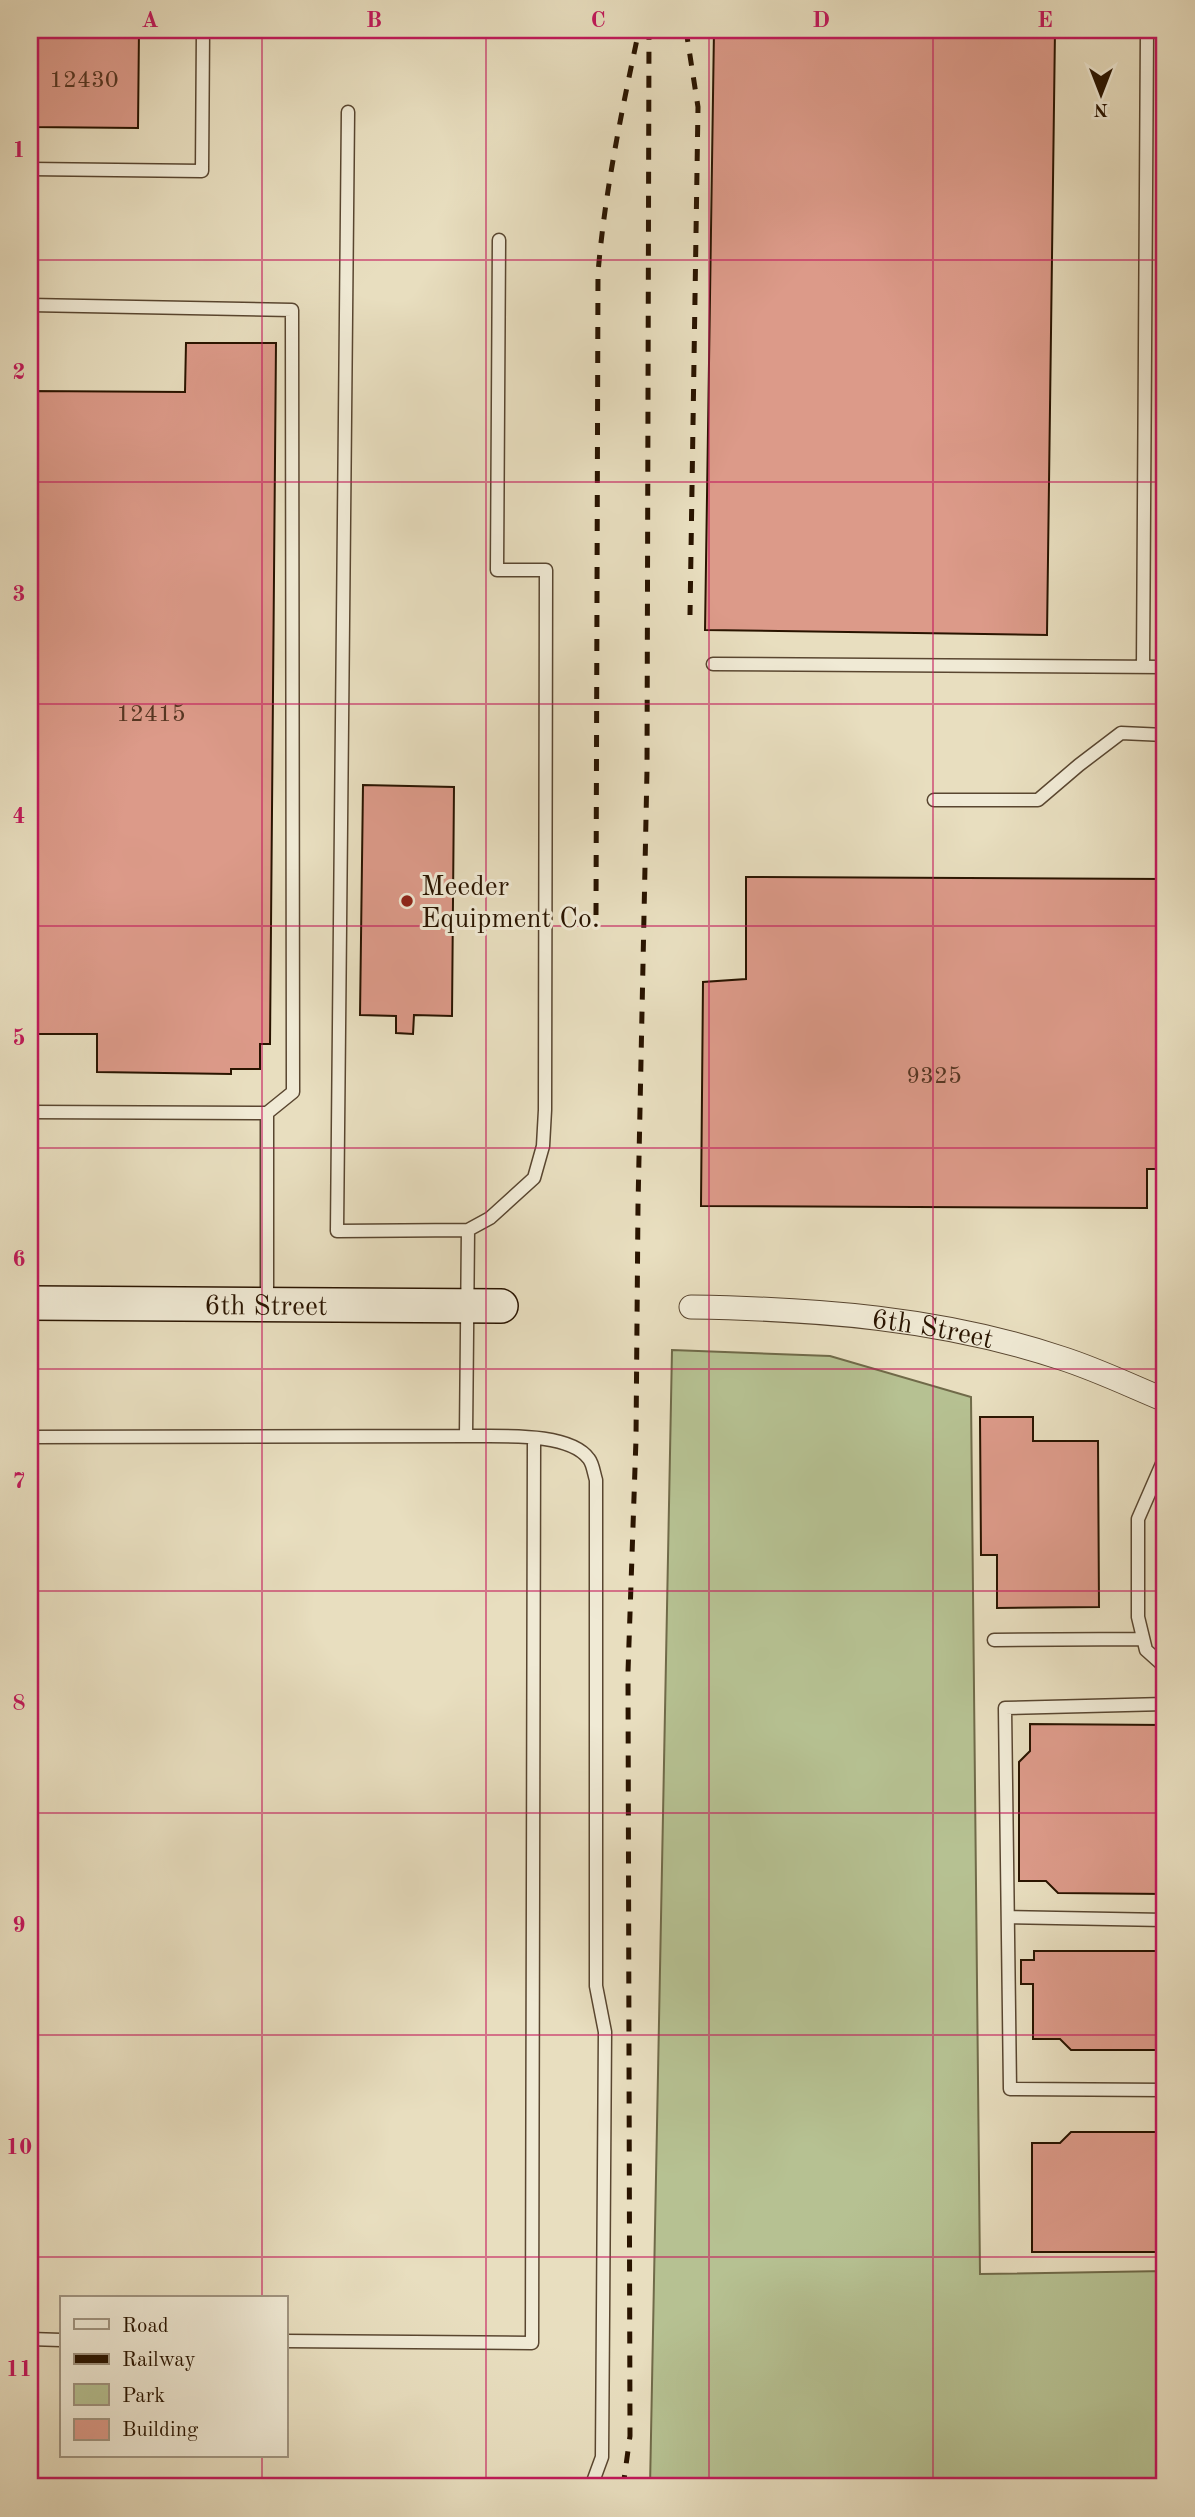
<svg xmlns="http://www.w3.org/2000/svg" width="1195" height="2517" viewBox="0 0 1195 2517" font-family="'Old Standard TT',serif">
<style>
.green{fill:#b6c192;stroke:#706a49;stroke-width:2}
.building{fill:#dc9a89;stroke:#291400;stroke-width:2}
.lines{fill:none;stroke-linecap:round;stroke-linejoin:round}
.lane-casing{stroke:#594630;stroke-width:15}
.street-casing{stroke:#594630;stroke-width:25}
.secondary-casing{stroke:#291400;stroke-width:36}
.lane{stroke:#f0ead5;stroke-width:12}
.street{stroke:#f0ead5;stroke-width:23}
.secondary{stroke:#f0ead5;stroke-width:33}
.rail{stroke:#291400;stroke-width:5;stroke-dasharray:12 12;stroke-linecap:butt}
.grid{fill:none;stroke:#c2185b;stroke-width:2;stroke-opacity:0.55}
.poi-dot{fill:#8f2418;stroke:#f0ead5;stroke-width:2.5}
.labels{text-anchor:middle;stroke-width:6;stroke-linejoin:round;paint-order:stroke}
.number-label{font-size:24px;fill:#563622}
.poi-label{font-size:28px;fill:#291400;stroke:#f0ead5;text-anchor:start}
.street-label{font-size:28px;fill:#291400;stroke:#f0ead5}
.neatline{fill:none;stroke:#c2185b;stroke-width:2.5}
.grid-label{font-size:23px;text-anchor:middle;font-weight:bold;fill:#c2185b}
</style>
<rect width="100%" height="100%" fill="#e8debf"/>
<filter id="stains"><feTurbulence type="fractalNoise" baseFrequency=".00286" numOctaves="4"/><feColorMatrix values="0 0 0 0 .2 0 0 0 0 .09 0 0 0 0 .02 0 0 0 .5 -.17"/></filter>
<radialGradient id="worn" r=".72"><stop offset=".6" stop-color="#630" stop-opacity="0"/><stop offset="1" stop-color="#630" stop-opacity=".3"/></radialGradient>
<path class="green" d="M672,1350l158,6 141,41 9,877 185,-3v216h-515z"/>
<path class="building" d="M30,30h109l-1,98 -108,-1z
M714,30h341l-8,605 -342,-5z
M186,343h90l-6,701h-10v25h-29v5l-134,-2v-38h-67v-643l155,1z
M363,785l91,2 -2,229 -38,-1 -1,19 -17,-1v-17l-36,-1z
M746,877l419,2v290h-18v39l-446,-2 2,-224 43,-3z
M980,1417h53v24h65l1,166 -102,1v-53h-16z
M1030,1724l135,1v169l-107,-1 -12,-12h-27v-119l11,-11z
M1034,1951h131v99h-94l-11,-11h-27v-55h-12v-24h13z
M1071,2132h94v120h-133v-109h28z"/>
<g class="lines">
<g class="lane-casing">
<path id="lane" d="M348,112l-11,1119 131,-1
M30,169l172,2 1,-141
M499,240l-2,330h49l-1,540 -2,36 -9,32 -44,40 -22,12 -2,206c31,1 103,-5 123,23 4,5 5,15 7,21v506l9,46 -3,425 -11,30
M30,305l262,5 1,782 -26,21 -237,-1
M713,664l452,3
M1143,667l4,-637
M934,800h104l41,-35 42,-32 44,2
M267,1304v-191
M30,1437l436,-1
M1165,1457l-27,62v98l8,33 19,17
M994,1640l149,-1
M1165,1704l-160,4 5,381 155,1
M1008,1917l157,3
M30,2339l31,1
M285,2341l247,2 2,-904"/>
</g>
<g class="street-casing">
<g id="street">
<path id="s1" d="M691,1307c125,2 250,11 370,51 35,11 70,28 104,42"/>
</g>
</g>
<g class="secondary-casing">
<g id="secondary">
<path id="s2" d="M30,1303l471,3"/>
</g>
</g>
<use href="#lane" class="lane"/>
<use href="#street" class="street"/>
<use href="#secondary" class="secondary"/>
<path class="rail" d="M686,30l12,77 -8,508
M596,915l2,-642c7,-83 24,-163 41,-243
M623,2487l7,-51 -2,-764 8,-233 2,-233 9,-436 2,-740"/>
</g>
<path class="grid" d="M262,30v2268M486,30v2457M709,30v2457M933,30v2457M30,260h1135M30,482h1135M30,704h1135M30,926h1135M30,1148h1135M30,1369h1135M30,1591h1135M30,1813h1135M30,2035h1135M30,2257h1135M262,2456v31"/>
<circle class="poi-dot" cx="407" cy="901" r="7"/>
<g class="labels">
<g class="number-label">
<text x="84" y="87">12430</text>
<text x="151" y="721">12415</text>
<text x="934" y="1083">9325</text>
</g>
<g class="poi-label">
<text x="421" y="895">Meeder<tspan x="421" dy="32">Equipment Co.</tspan></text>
</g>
<g class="street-label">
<text dy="10" stroke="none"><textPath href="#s2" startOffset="236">6th Street</textPath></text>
<text dy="10" stroke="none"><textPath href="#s1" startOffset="243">6th Street</textPath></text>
</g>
</g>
<rect width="1195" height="2517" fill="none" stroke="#e8debf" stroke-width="77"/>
<rect x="60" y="2296" width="228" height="161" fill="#f0ead5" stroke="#a09480" stroke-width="2"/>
<rect x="74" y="2319" width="35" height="10" fill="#f0ead5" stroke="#a09480" stroke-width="2"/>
<text x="122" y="2332" font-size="21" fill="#291400">Road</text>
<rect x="74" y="2354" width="35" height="10" fill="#291400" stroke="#a09480" stroke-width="2"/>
<text x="122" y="2366" font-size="21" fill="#291400">Railway</text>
<rect x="74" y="2384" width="35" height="21" fill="#b6c192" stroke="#a09480" stroke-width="2"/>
<text x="122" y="2402" font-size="21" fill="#291400">Park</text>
<rect x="74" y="2419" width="35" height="21" fill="#dc9a89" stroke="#a09480" stroke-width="2"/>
<text x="122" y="2436" font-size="21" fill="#291400">Building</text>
<g transform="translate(1101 94) rotate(180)" stroke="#f0ead5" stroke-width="5" paint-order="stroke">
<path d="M0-5L12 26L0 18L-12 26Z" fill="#291400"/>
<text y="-10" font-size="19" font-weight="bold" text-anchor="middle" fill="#291400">N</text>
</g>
<rect x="38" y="38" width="1118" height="2440" class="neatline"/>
<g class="grid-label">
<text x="150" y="27">A</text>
<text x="374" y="27">B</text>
<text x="598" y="27">C</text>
<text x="821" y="27">D</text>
<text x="1045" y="27">E</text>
<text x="19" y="157">1</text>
<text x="19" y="379">2</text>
<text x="19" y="601">3</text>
<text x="19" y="823">4</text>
<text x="19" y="1045">5</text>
<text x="19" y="1266">6</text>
<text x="19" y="1488">7</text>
<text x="19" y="1710">8</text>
<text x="19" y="1932">9</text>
<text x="19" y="2154">10</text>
<text x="19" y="2376">11</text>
</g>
<rect width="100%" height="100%" filter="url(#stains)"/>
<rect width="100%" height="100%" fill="url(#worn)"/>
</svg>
